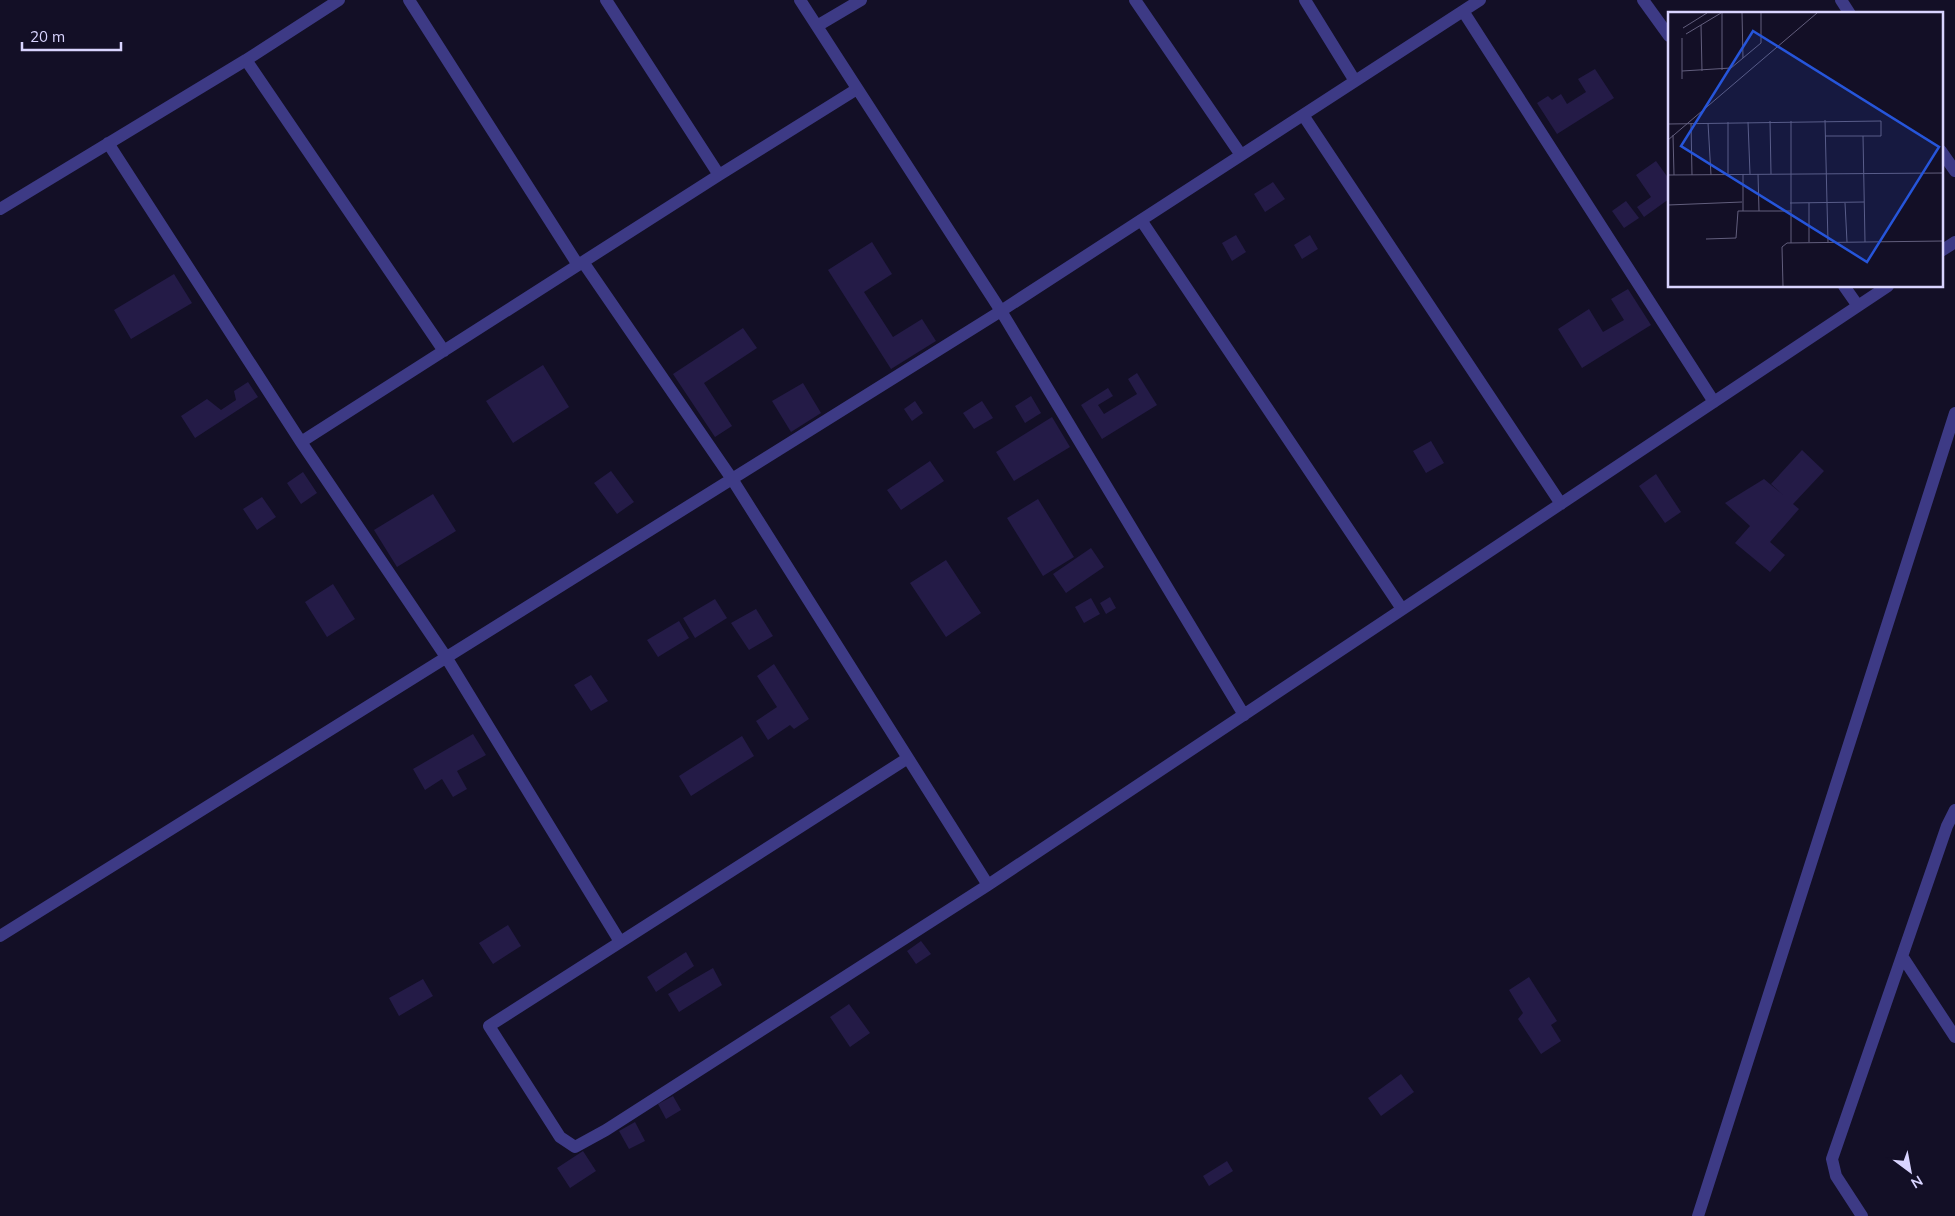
<svg xmlns="http://www.w3.org/2000/svg" width="1955" height="1216" viewBox="0 0 1955 1216" font-family="Mulish,sans-serif">
<style>
.building{fill:#241b47}
.lines{fill:none;stroke-linecap:round;stroke-linejoin:round}
.minor{stroke:#3d3a85;stroke-width:12}
.inset-road{fill:none;stroke:#625e7d;stroke-width:1}
.view{fill:#2655da;fill-opacity:0.15;stroke:#2655da;stroke-width:2.5}
.inset-edge{fill:none;stroke:#d9d4ff;stroke-width:2.5}
</style>
<rect width="100%" height="100%" fill="#130f26"/>
<path class="building" d="M1595,69l19,29 -57,36 -20,-31 11,-7 4,4 9,-6 6,10 19,-12 -8,-13z
M1656,161l13,18v20l-25,18 -7,-10 14,-10 -15,-22z
M1273,182l12,17 -20,13 -11,-18z
M1626,201l13,17 -15,10 -12,-17z
M1236,235l10,17 -14,9 -10,-18z
M1310,235l8,14 -16,10 -8,-14z
M872,242l20,32 -28,18 29,45 29,-18 14,22 -45,28 -63,-99z
M174,274l18,29 -61,36 -17,-29z
M1628,289l23,36 -69,43 -24,-39 31,-20 14,23 21,-12 -13,-21z
M743,328l14,20 -53,35 28,43 -17,11 -42,-63z
M543,365l26,42 -56,36 -27,-42z
M1137,373l20,32 -55,34 -21,-34 27,-17 5,8 -15,9 6,9 33,-20 -9,-15z
M248,382l10,15 -63,41 -14,-22 26,-17 14,11 15,-10 -2,-9z
M803,383l18,30 -30,19 -19,-31z
M1031,396l10,17 -16,10 -10,-17z
M915,401l8,12 -11,8 -8,-12z
M982,401l11,17 -19,11 -11,-16z
M1052,417l18,30 -56,34 -18,-29z
M1431,441l13,22 -18,10 -13,-22z
M1802,450l22,21 -31,33 6,5 -29,33 15,13 -15,17 -35,-29 15,-17 -25,-23 39,-24 19,16 -12,-11z
M930,461l14,20 -43,29 -14,-20z
M611,471l23,31 -17,12 -23,-31z
M303,472l14,21 -16,11 -14,-21z
M1656,474l25,38 -16,11 -26,-37z
M433,494l23,37 -59,36 -23,-37z
M262,497l14,20 -19,13 -14,-21z
M1038,499l36,58 -31,19 -36,-58z
M1091,548l13,19 -38,26 -13,-19z
M946,560l35,53 -35,24 -36,-54z
M333,584l22,35 -28,18 -22,-35z
M1110,597l6,11 -10,6 -6,-11z
M1091,598l9,16 -16,9 -9,-16z
M715,599l12,19 -32,20 -12,-20z
M756,609l17,27 -24,14 -18,-27z
M679,621l10,17 -31,19 -11,-17z
M774,664l35,55 -15,10 -4,-4 -22,15 -12,-19 21,-14 -20,-31z
M591,675l17,26 -17,10 -17,-26z
M473,734l13,21 -29,16 10,18 -14,8 -11,-18 -17,11 -12,-21z
M742,736l12,20 -63,40 -12,-20z
M508,925l13,21 -28,18 -14,-21z
M921,941l10,13 -15,10 -9,-13z
M686,952l8,14 -38,26 -9,-15z
M713,968l9,17 -43,27 -11,-18z
M1529,977l28,44 -6,4 10,16 -20,13 -23,-35 5,-6 -14,-23z
M423,979l10,17 -34,20 -10,-18z
M849,1004l21,29 -20,14 -20,-30z
M1401,1074l13,18 -33,24 -13,-18z
M673,1096l8,14 -15,9 -8,-15z
M635,1122l10,19 -16,8 -10,-18z
M583,1151l13,20 -26,17 -13,-20z
M1227,1161l6,10 -24,15 -6,-10z"/>
<g class="lines">
<path class="minor" d="M409,0l169,265
M606,0l113,175
M800,0l201,311 243,404
M1135,0l106,155
M1305,0l50,81
M1643,0l26,36
M1841,0l9,14
M1463,11l251,391
M817,26l44,-26
M246,60l198,291
M1303,115l258,389
M108,143l193,299 145,215 173,283
M1941,151l14,20
M0,209l246,-149 93,-60
M1141,220l261,389
M1941,251l14,-9
M583,262l149,217 256,406
M1844,286l14,20
M301,442l418,-267 138,-86
M908,758l-419,268 71,111 15,10 31,-17 382,-245 900,-599
M0,936l1001,-625 479,-311
M1902,956l53,81
M1698,1216l257,-803
M1862,1216l-26,-40 -4,-17 115,-333 8,-16"/>
</g>
<g transform="translate(1668 12)">
<rect width="275" height="275" fill="#130f26"/>
<path class="inset-road" d="M54,1v57M74,1l1,45M33,13l1,46M15,16l24,-15M18,22l35,-21M14,26v41M14,59l49,-3 30,-25v-30M157,108l2,83M102,109l1,53M123,109v122M60,110v52M80,110l2,52M23,111l1,52M40,111l3,52M0,112l213,-3v15h-56M5,123l1,40M195,124l2,106M0,128l149,-127M75,162v37M90,162l1,37M0,163l275,-2M122,191l74,-1M141,191v39M159,191l1,39M177,191l2,39M0,193l74,-3M38,227l30,-1 2,-27h53M115,274l-1,-39 5,-4 156,-2"/>
<path class="view" d="M85,19l186,116 -72,115 -186,-116z"/>
<rect width="275" height="275" class="inset-edge"/>
</g>
<g transform="translate(1910 1171) rotate(148)" stroke="#130f26" stroke-width="4" paint-order="stroke">
<path d="M0-4L9 19L0 12L-9 19Z" fill="#d9d4ff"/>
<text y="-8" font-size="14" font-weight="bold" text-anchor="middle" fill="#d9d4ff">N</text>
</g>
<path d="M22 42v8h99v-8" fill="none" stroke="#d9d4ff" stroke-width="2.5"/>
<text x="30" y="42" font-size="15" fill="#d9d4ff" stroke="#130f26" stroke-width="4" paint-order="stroke">20 m</text>
</svg>
